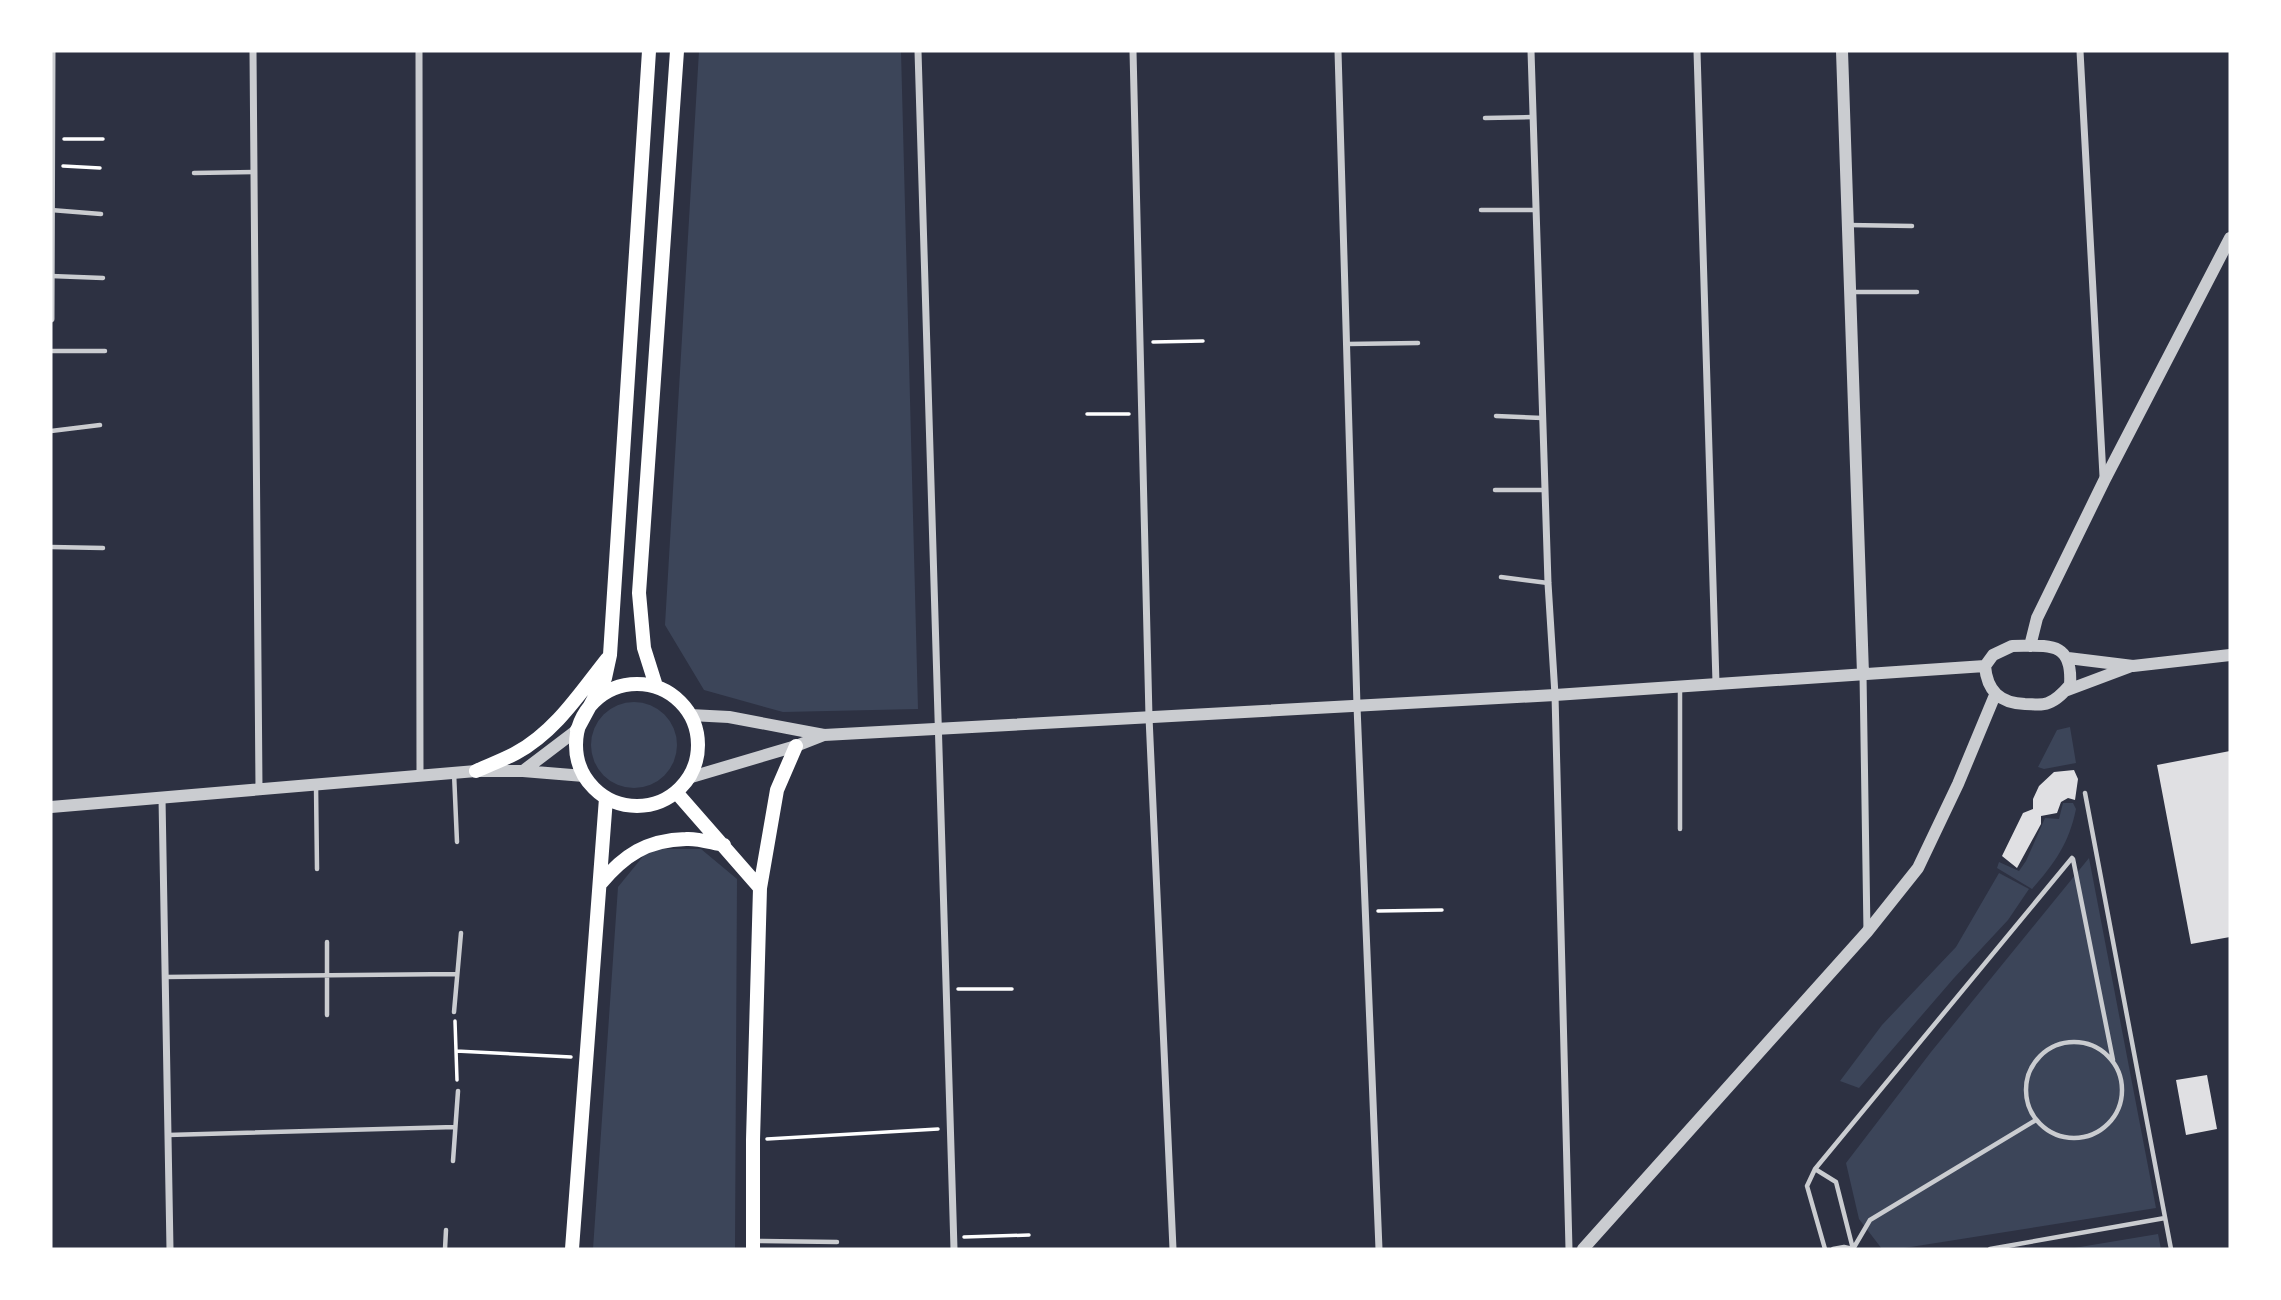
<svg xmlns="http://www.w3.org/2000/svg" width="2281" height="1300" viewBox="0 0 2281 1300" font-family="'Varela Round',sans-serif">
<style>
.green{fill:#3c4559}
.building{fill:#e0e0e3}
.lines{fill:none;stroke-linecap:round;stroke-linejoin:round}
.path{stroke:#fff;stroke-width:3.5}
.service{stroke:#caccd0;stroke-width:4.5}
.minor{stroke:#caccd0;stroke-width:7}
.tertiary{stroke:#caccd0;stroke-width:12}
.secondary{stroke:#fff;stroke-width:14}
</style>
<rect width="100%" height="100%" fill="#2d3142"/>
<path class="green" d="M699,51h202l17,658 -135,3 -79,-22 -39,-65z
M591 745a43 43 0 1 1 86 0a43 43 0 1 1-86 0Z
M2070,727l6,36 -32,6 -6,-2 19,-37z
M2063,803h10l3,6c-7,34 -21,54 -44,80l-35,-21 2,-6 20,9 7,-10 19,-43 14,1z
M649,849h52l36,30 -2,370h-142l25,-362z
M2089,858l67,350 -258,41h-16l-23,-30 -13,-56 85,-111z
M1999,873l30,16 -21,31 -54,58 -95,110 -19,-7 42,-56 74,-78z
M2158,1234l3,15h-93z"/>
<path class="building" d="M2230,751v186l-39,7 -34,-179z
M2074,770l4,9 -3,21 -7,-2 -7,4 -4,11 -16,3v8l-24,44 -15,-12 21,-43 10,-4v-10l6,-13 15,-14z
M2207,1075l10,54 -31,6 -10,-55z"/>
<g class="lines">
<path class="path" d="M64,139h39
M63,166l37,2
M1153,342l50,-1
M1087,414h42
M1378,911l64,-1
M958,989h54
M455,1021l2,59
M456,1051l115,6
M767,1139l171,-10
M964,1237l65,-2"/>
<path class="service" d="M1485,118l48,-1
M194,173l60,-1
M51,210l50,4
M1481,210h54
M1848,225l64,1
M51,276l52,2
M1853,292h64
M1347,344l71,-1
M51,351h54
M1496,416l46,2
M51,431l49,-6
M1495,490h50
M51,547l52,1
M1501,577l47,6
M1680,688v141
M454,773l3,69
M316,785l1,84
M2085,793l86,456
M2073,859l40,201
M165,977l292,-3
M454,1012l7,-79
M327,1015v-73
M2026 1090a48 48 0 1 1 96 0a48 48 0 1 1-96 0Z
M168,1135l287,-8
M453,1161l5,-70
M1815,1169l21,13 17,67
M757,1241l80,1
M445,1249l1,-19
M1825,1249l-18,-63 8,-17 257,-311
M1833,1249l11,-2 9,2
M1853,1249l17,-29 166,-100
M1990,1249l175,-31"/>
<path class="minor" d="M253,51l6,738
M419,51l1,724
M918,51l36,1198
M1133,51l16,666 24,532
M1338,51l19,655 22,543
M1531,51l17,532 7,112 14,554
M1697,51l19,632
M2080,51l23,425
M51,319l1,-268
M1863,674l4,258
M162,798l8,451"/>
<path class="tertiary" d="M1842,51l21,623
M2012,646c36,0 61,-6 58,39 -6,7 -13,15 -22,18 -7,3 -15,1 -23,1 -25,-1 -38,-13 -40,-38l8,-11z
M2030,646l7,-28 67,-137 126,-243
M2068,658l65,8 97,-11
M2065,691l64,-24
M577,730l-54,41 61,5
M824,735l731,-40 430,-29
M688,778l108,-32 28,-11 -95,-18 -39,-2
M51,807l425,-36h47
M1583,1249l284,-317 51,-64 40,-84 37,-89"/>
<path class="secondary" d="M576 745a61 61 0 1 1 122 0a61 61 0 1 1-122 0Z
M656,686l-12,-38 -5,-55 38,-542
M577,730l28,-52 5,-23 39,-604
M476,771c13,-6 27,-11 40,-18 39,-21 64,-60 91,-94
M676,792l84,96 -7,252v109
M600,884c24,-29 47,-44 86,-45 12,-1 26,4 38,6
M760,888l17,-98 19,-44
M572,1249l34,-451"/>
</g>
<rect width="2281" height="1300" fill="none" stroke="#ffffff" stroke-width="105"/>
</svg>
